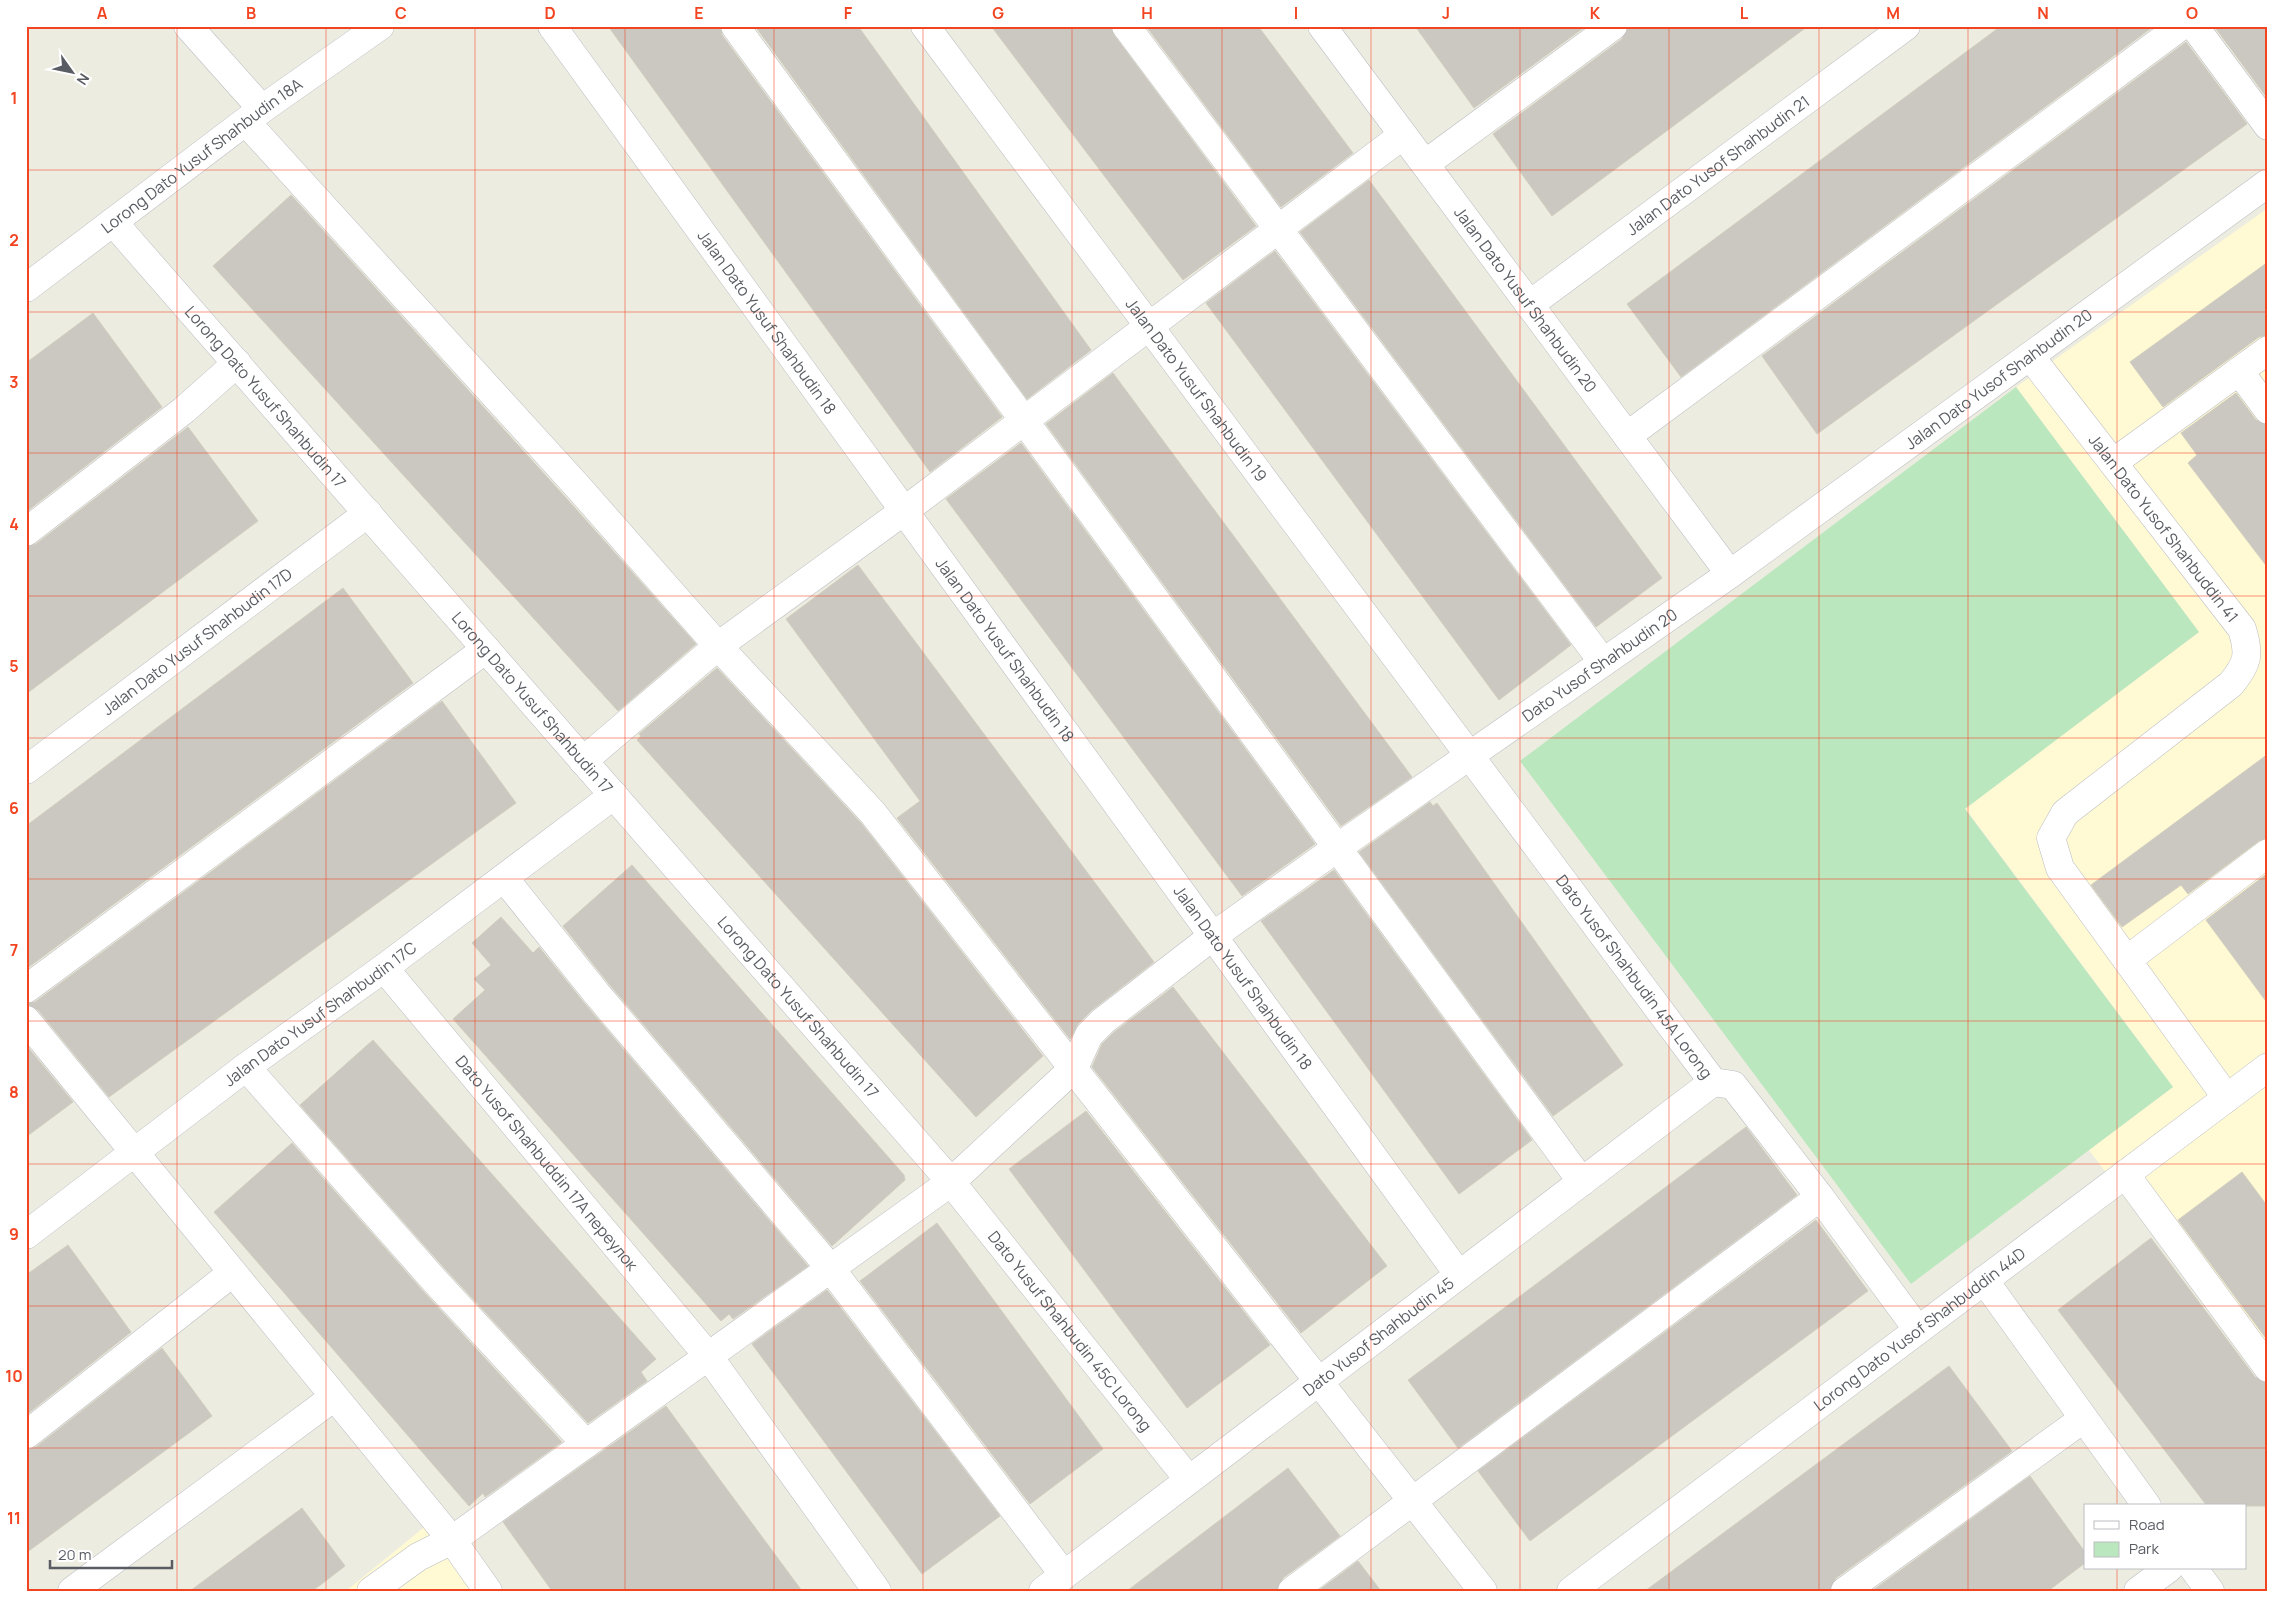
<svg xmlns="http://www.w3.org/2000/svg" width="2294" height="1617" viewBox="0 0 2294 1617" font-family="Manrope,sans-serif">
<style>
.commercial{fill:#fff9d4}
.green{fill:#bbe7bf}
.building{fill:#cac8c0;stroke:#d2cebf}
.lines{fill:none;stroke-linecap:round;stroke-linejoin:round}
.minor-casing{stroke:#bbbdc3;stroke-width:29}
.minor{stroke:#fff;stroke-width:28}
.grid{fill:none;stroke:#f34421;stroke-width:1;stroke-opacity:0.55}
.labels{text-anchor:middle;stroke-width:4.5;stroke-linejoin:round;paint-order:stroke}
.street-label{font-size:16px;fill:#595d63;stroke:#fff}
.neatline{fill:none;stroke:#f34421;stroke-width:2}
.grid-label{font-size:16px;text-anchor:middle;font-weight:bold;fill:#f34421}
</style>
<rect width="100%" height="100%" fill="#edece0"/>
<path class="commercial" d="M2268,208v1182l-179,-240 84,-63 -208,-279 234,-176 -183,-245z
M439,1515l55,76h-148z"/>
<path class="green" d="M2016,387l183,245 -234,177 208,278 -262,197 -391,-523z"/>
<path class="building" d="M608,26h112l2,9 280,382 -72,55z
M755,26h103l233,324 -64,49z
M991,26h120l3,9 142,191 -73,54z
M1146,26h112l95,127 -72,54z
M1415,26h171l-112,82z
M1628,26h180l-256,190 -59,-82 129,-95z
M2001,26h153l-473,351 -54,-73z
M2214,26h54v73z
M2186,42l61,82 -430,310 -55,-78z
M1369,180l293,398 -66,49 -296,-395z
M291,195l276,304 129,145 -78,67 -405,-445z
M1275,251l296,394 -72,55 -293,-397z
M2268,262v73l-9,2 -96,70 -33,-45z
M93,313l69,94 -136,105v-149z
M1113,373l299,404 -71,49 -295,-402z
M2236,393l20,27 12,5v143l-80,-105 9,-8 -16,-22z
M188,427l70,94 -232,173v-147l10,-3z
M1021,443l294,401 -73,52 -296,-397z
M858,565l296,397 -62,48 -14,14 -8,15 -173,-221 23,-17 -134,-182z
M343,588l70,95 -387,286v-143z
M717,668l144,155 182,233 -67,61 -339,-377 4,-4 -2,-2z
M442,701l74,102 -407,294 -71,-87 -12,-6 9,-2z
M2268,754v84l-9,3 -71,53 -7,-9 -59,42 -31,-42z
M1430,802l3,4 4,-3 186,262 -70,51 -194,-264z
M632,865l272,310 1,5 -73,66 -223,-262 -46,-58z
M1334,870l198,270 -73,54 -198,-273z
M2268,873v131l-62,-84z
M501,917l32,36 6,-6 46,57 223,262 -75,53 -4,-5 -8,7 -268,-302 32,-29 -11,-11 17,-14 -19,-22z
M1173,987l214,279 -86,67 -209,-266 10,-23 11,-11z
M373,1040l283,319 -15,13 6,9 -59,42 -141,-152 -147,-166z
M26,1045l47,57 -47,35z
M1086,1111l184,234 -83,63 -178,-239z
M1746,1127l51,68 -339,253 -50,-68z
M292,1143l131,148 139,151 -77,55 -2,-4 -14,13 -255,-294z
M2242,1172l26,35v134l-90,-121z
M1816,1220l52,71 -338,250 -52,-70z
M937,1223l166,226 -73,55 -170,-223z
M2151,1238l104,139 13,6v123h-61l-149,-196z
M68,1245l63,87 -105,83v-140z
M827,1290l173,226 -78,58 -170,-230z
M162,1348l50,68 -186,137v-103l10,-3z
M1949,1366l63,85 -176,127 -6,13h-185z
M666,1406l57,78 79,107h-250l-49,-69z
M1288,1468l52,68 -57,42 -6,13h-150z
M2030,1476l55,76v11l-37,28h-176z
M302,1508l43,58 -22,17 -11,8h-122z
M1358,1561l23,30h-63z"/>
<g class="lines">
<g class="minor-casing">
<g id="minor">
<path d="M188,26l74,83"/>
<path id="s1" d="M552,26l907,1249"/>
<path d="M735,26l847,1156"/>
<path id="s2" d="M925,26l788,1056 20,3 87,112 98,133"/>
<path d="M1126,26l477,636"/>
<path id="s3" d="M1322,26l408,548"/>
<path d="M2194,26l74,100"/>
<path d="M246,122l332,365 140,159 154,166 611,779"/>
<path d="M1425,164l188,-138"/>
<path id="s4" d="M113,222l838,960 238,298"/>
<path id="s5" d="M26,288l236,-179 118,-83"/>
<path id="s6" d="M1529,305l377,-279"/>
<path id="s7" d="M2030,356l212,273c8,26 6,34 -11,55l-166,129 -14,25 9,30 167,230"/>
<path d="M2239,371l29,39"/>
<path d="M1627,436l554,-410"/>
<path d="M2114,462l154,-112"/>
<path d="M26,532l158,-122 53,-47"/>
<path d="M583,761l135,-115 186,-135 499,-376"/>
<path id="s8" d="M26,770l342,-257"/>
<path d="M504,878l93,116 234,275 233,306"/>
<path d="M2127,960l141,-107"/>
<path id="s9" d="M384,968l325,389 168,234"/>
<path d="M26,989l460,-340"/>
<path d="M26,1020l426,520 36,51"/>
<path d="M246,1067l189,214 151,163"/>
<path d="M2125,1174l143,194"/>
<path id="s10" d="M26,1235l220,-168 138,-99 230,-173"/>
<path d="M1984,1280l163,226"/>
<path d="M26,1435l206,-162"/>
<path d="M2193,1568l17,23"/>
<path d="M72,1591l262,-194"/>
<path id="s11" d="M371,1591l47,-34 34,-17 499,-358 123,-114 15,-33 14,-14 110,-85 124,-88 393,-274 538,-391"/>
<path id="s12" d="M1043,1591l670,-509"/>
<path d="M1292,1591l528,-394"/>
<path id="s13" d="M1571,1591l697,-524"/>
<path d="M1845,1591l238,-172"/>
<path d="M2138,1591l31,-23"/>
</g>
</g>
<use href="#minor" class="minor"/>
</g>
<path class="grid" d="M177,26v1565M326,26v1565M475,26v1565M625,26v1565M774,26v1565M923,26v1565M1072,26v1565M1222,26v1565M1371,26v1565M1520,26v1565M1669,26v1565M1819,26v1565M1968,26v1565M2117,26v1480M26,170h2242M26,312h2242M26,453h2242M26,596h2242M26,738h2242M26,879h2242M26,1021h2242M26,1164h2242M26,1306h2242M26,1448h2242M2117,1568v23"/>
<g class="labels">
<g class="street-label">
<text dy="6" stroke="none"><textPath href="#s5" startOffset="220">Lorong Dato Yusuf Shahbudin 18A</textPath></text>
<text dy="6" stroke="none"><textPath href="#s6" startOffset="235">Jalan Dato Yusof Shahbudin 21</textPath></text>
<text dy="6" stroke="none"><textPath href="#s3" startOffset="341">Jalan Dato Yusuf Shahbudin 20</textPath></text>
<text dy="6" stroke="none"><textPath href="#s1" startOffset="366">Jalan Dato Yusuf Shahbudin 18</textPath></text>
<text dy="6" stroke="none"><textPath href="#s11" startOffset="2036">Jalan Dato Yusof Shahbudin 20</textPath></text>
<text dy="6" stroke="none"><textPath href="#s2" startOffset="454">Jalan Dato Yusuf Shahbudin 19</textPath></text>
<text dy="6" stroke="none"><textPath href="#s4" startOffset="232">Lorong Dato Yusuf Shahbudin 17</textPath></text>
<text dy="6" stroke="none"><textPath href="#s7" startOffset="218">Jalan Dato Yusof Shahbuddin 41</textPath></text>
<text dy="6" stroke="none"><textPath href="#s8" startOffset="214">Jalan Dato Yusuf Shahbudin 17D</textPath></text>
<text dy="6" stroke="none"><textPath href="#s1" startOffset="771">Jalan Dato Yusuf Shahbudin 18</textPath></text>
<text dy="6" stroke="none"><textPath href="#s11" startOffset="1545">Dato Yusof Shahbudin 20</textPath></text>
<text dy="6" stroke="none"><textPath href="#s4" startOffset="638">Lorong Dato Yusuf Shahbudin 17</textPath></text>
<text dy="6" stroke="none"><textPath href="#s2" startOffset="1186">Dato Yusof Shahbudin 45A Lorong</textPath></text>
<text dy="6" stroke="none"><textPath href="#s1" startOffset="1176">Jalan Dato Yusuf Shahbudin 18</textPath></text>
<text dy="6" stroke="none"><textPath href="#s4" startOffset="1042">Lorong Dato Yusuf Shahbudin 17</textPath></text>
<text dy="6" stroke="none"><textPath href="#s10" startOffset="368">Jalan Dato Yusuf Shahbudin 17C</textPath></text>
<text dy="6" stroke="none"><textPath href="#s9" startOffset="254">Dato Yusof Shahbuddin 17A переулок</textPath></text>
<text dy="6" stroke="none"><textPath href="#s13" startOffset="436">Lorong Dato Yusof Shahbuddin 44D</textPath></text>
<text dy="6" stroke="none"><textPath href="#s4" startOffset="1465">Dato Yusuf Shahbudin 45C Lorong</textPath></text>
<text dy="6" stroke="none"><textPath href="#s12" startOffset="421">Dato Yusof Shahbudin 45</textPath></text>
</g>
</g>
<rect width="2294" height="1617" fill="none" stroke="#ffffff" stroke-width="55"/>
<rect x="2084" y="1504" width="162" height="65" fill="#ffffff" stroke="#bdbec1"/>
<rect x="2094" y="1521" width="25" height="8" fill="#ffffff" stroke="#bdbec1"/>
<text x="2129" y="1530" font-size="15" fill="#595d63">Road</text>
<rect x="2094" y="1542" width="25" height="15" fill="#bbe7bf" stroke="#bdbec1"/>
<text x="2129" y="1554" font-size="15" fill="#595d63">Park</text>
<g transform="translate(72 72) rotate(123)" stroke="#ffffff" stroke-width="4" paint-order="stroke">
<path d="M0-4L9 19L0 12L-9 19Z" fill="#595d63"/>
<text y="-8" font-size="14" font-weight="bold" text-anchor="middle" fill="#595d63">N</text>
</g>
<path d="M50 1560v8h122v-8" fill="none" stroke="#595d63" stroke-width="2.5"/>
<text x="58" y="1560" font-size="15" fill="#595d63" stroke="#ffffff" stroke-width="4" paint-order="stroke">20 m</text>
<rect x="28" y="28" width="2238" height="1562" class="neatline"/>
<g class="grid-label">
<text x="102" y="19">A</text>
<text x="251" y="19">B</text>
<text x="401" y="19">C</text>
<text x="550" y="19">D</text>
<text x="699" y="19">E</text>
<text x="848" y="19">F</text>
<text x="998" y="19">G</text>
<text x="1147" y="19">H</text>
<text x="1296" y="19">I</text>
<text x="1446" y="19">J</text>
<text x="1595" y="19">K</text>
<text x="1744" y="19">L</text>
<text x="1893" y="19">M</text>
<text x="2043" y="19">N</text>
<text x="2192" y="19">O</text>
<text x="14" y="104">1</text>
<text x="14" y="246">2</text>
<text x="14" y="388">3</text>
<text x="14" y="530">4</text>
<text x="14" y="672">5</text>
<text x="14" y="814">6</text>
<text x="14" y="956">7</text>
<text x="14" y="1098">8</text>
<text x="14" y="1240">9</text>
<text x="14" y="1382">10</text>
<text x="14" y="1524">11</text>
</g>
</svg>
